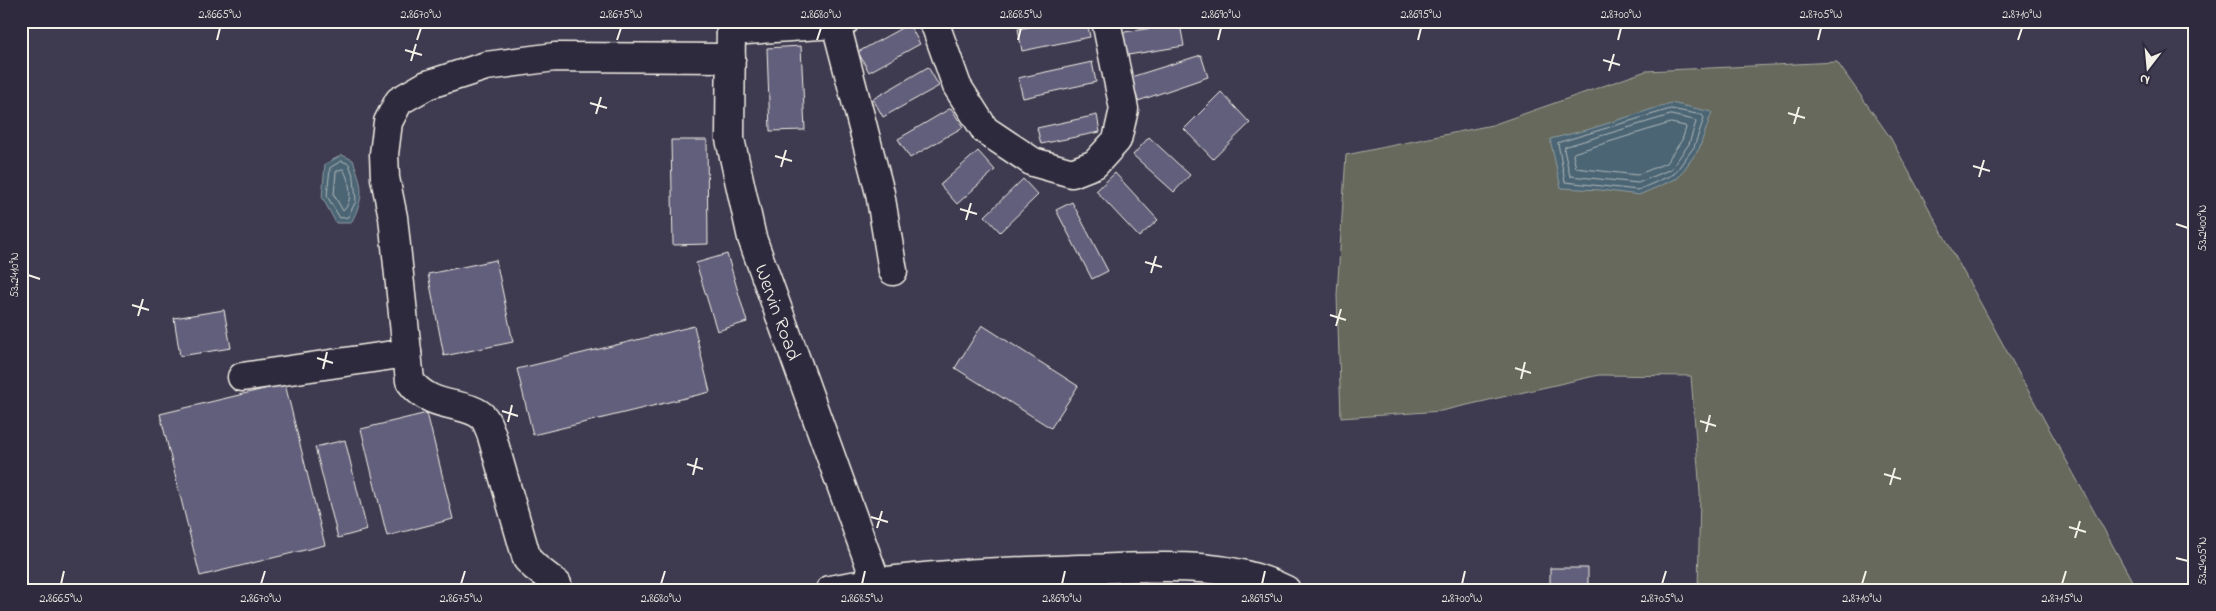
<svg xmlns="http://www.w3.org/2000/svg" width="2216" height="611" viewBox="0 0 2216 611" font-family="'Indie Flower',sans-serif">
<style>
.green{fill:#66695b;stroke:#adada2}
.water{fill:#4c6574;stroke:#8f9da2}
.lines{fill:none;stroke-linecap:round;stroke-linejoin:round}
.shore{stroke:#b1b9ba;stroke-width:1}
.building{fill:#625e7c;stroke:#f4f1e8}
.minor-casing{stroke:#f4f1e8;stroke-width:31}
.minor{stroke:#2f2a3d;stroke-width:28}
.ticks{fill:none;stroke:#f4f1e8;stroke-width:2}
.labels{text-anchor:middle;stroke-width:4;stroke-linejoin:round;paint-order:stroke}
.street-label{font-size:20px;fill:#f4f1e8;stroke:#2f2a3d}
.neatline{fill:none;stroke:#f4f1e8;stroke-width:2}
.ticks-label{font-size:12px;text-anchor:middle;fill:#f4f1e8}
</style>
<rect width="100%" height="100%" fill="#3e3a50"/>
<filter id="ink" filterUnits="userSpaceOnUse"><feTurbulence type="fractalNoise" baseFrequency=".02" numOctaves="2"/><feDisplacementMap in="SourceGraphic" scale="10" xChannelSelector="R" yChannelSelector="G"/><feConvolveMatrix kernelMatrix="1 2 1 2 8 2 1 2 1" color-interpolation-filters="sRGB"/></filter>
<g filter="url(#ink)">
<path class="green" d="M1837,62l53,75 247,453h-439l2,-97 -9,-117 -92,-1 -158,36 -100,7 -4,-123 9,-140 146,-30 154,-54z"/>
<path class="water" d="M1671,103l41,9 -13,37 -21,29 -39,17 -39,-5 -39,-2 -11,-49 40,-10z
M342,155l11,5c10,28 12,36 -2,63h-15l-14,-26 3,-33z"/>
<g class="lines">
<path class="shore" d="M1671,109l31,6 2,3 -10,29 -20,27 -36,16 -73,-8 -7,-39z
M1671,115l23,5 2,2 -7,22 -18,25 -33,14 -68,-7 -6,-26 1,-3z
M1671,123l14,3 1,2 -4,12 -16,23 -29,12 -61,-7 -3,-13 1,-2z
M342,161l7,3 5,14 2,23 -8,16 -8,1 -13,-22 3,-28z
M343,169c7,11 11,32 0,42l-9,-16 2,-23z"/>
</g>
<path class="building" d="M1060,21h27l3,16 -68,14 -4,-22z
M909,24l11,20 -51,28 -11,-20z
M1180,24l4,22 -62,10 -4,-23z
M801,46l4,84 -35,1 -3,-83z
M1201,55l7,22 -70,24 -7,-24z
M1092,62l4,20 -73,16 -5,-20z
M928,67l11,19 -56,31 -10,-18z
M1221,92l29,31 -37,36 -29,-30z
M951,108l12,19 -53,31 -12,-19z
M1097,115l3,17 -59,12 -4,-16z
M1149,137l41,38 -16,17 -41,-37z
M671,140h36l1,104 -35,1z
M978,151l17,19 -38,34 -17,-19z
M1115,173l43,47 -19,17 -43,-46z
M1023,179l15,16 -38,37 -15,-16z
M1072,202l36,69 -16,8 -36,-69z
M727,254l20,68 -30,9 -21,-68z
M496,260l17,82 -69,14 -16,-82z
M224,310l7,38 -51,8 -6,-38z
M982,325l96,61 -27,42 -96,-60z
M694,326l16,66 -177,43 -16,-66z
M285,384l40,161 -125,31 -40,-162z
M427,413l26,106 -66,17 -26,-107z
M345,440l22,90 -29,8 -23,-91z
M1550,568h38v22h-136v-5l98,1z"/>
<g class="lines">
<g class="minor-casing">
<g id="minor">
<path id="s1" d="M731,21l-1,118 22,99 127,352"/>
<path d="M932,21l4,6 21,59 28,44 48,32 39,11 23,-9 22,-24 7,-31 -18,-88"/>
<path d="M836,24l44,169 13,78"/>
<path d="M731,31l105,-7 9,-3"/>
<path d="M242,377l165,-24"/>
<path d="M558,590l-1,-6 -22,-17 -8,-8 -36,-126c-2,-5 -4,-11 -7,-15 -16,-18 -53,-7 -74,-37l-17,-164 -8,-39 -1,-24 4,-32 11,-21 28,-16 59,-19 69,-9 176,1"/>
<path d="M830,590c82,-16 167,-18 250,-21 68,-1 144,-11 206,21"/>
</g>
</g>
<use href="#minor" class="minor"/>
</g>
</g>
<path class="ticks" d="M217,40l3,-12M417,40l4,-12M617,40l4,-12M817,40l4,-12M1018,40l3,-12M1218,40l3,-12M1418,40l3,-12M1618,40l3,-12M1818,40l3,-12M2018,40l4,-12M405,50l17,5M1603,60l17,5M411,61l5,-17M1609,71l5,-17M590,103l17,5M1788,113l17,5M596,114l5,-17M1794,124l5,-17M775,156l17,5M1973,166l17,5M781,167l5,-17M1979,177l5,-17M960,209l17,5M966,220l5,-17M2176,224l12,4M1145,262l17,5M1151,273l5,-17M28,275l12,4M132,305l17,5M1330,315l16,5M138,316l5,-17M1336,326l5,-17M317,358l16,5M1515,368l16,5M323,369l4,-17M1521,379l4,-17M502,411l16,5M1700,421l16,5M508,422l4,-17M1706,432l4,-17M687,464l16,5M1884,474l17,5M693,475l4,-17M1890,485l5,-17M871,517l17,5M2069,527l17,5M877,528l5,-17M2075,538l5,-17M2176,558l12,3M61,584l3,-13M261,584l4,-13M461,584l4,-13M661,584l4,-13M862,584l3,-13M1062,584l3,-13M1262,584l3,-13M1462,584l3,-13M1662,584l4,-13M1862,584l4,-13M2062,584l4,-13"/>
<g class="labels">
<g class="street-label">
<text dy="7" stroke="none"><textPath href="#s1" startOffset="298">Wervin Road</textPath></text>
</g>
</g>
<rect width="2216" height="611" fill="none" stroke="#2f2a3d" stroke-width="55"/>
<g transform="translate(2148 68) rotate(196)" stroke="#2f2a3d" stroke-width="4" paint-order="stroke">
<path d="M0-4L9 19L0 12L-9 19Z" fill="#f4f1e8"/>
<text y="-8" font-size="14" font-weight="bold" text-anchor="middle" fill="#f4f1e8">N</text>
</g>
<rect x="28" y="28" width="2160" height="556" class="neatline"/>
<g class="ticks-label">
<text x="220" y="18">2.8665°W</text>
<text x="421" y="18">2.8670°W</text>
<text x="621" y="18">2.8675°W</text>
<text x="821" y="18">2.8680°W</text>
<text x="1021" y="18">2.8685°W</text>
<text x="1221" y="18">2.8690°W</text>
<text x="1421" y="18">2.8695°W</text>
<text x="1621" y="18">2.8700°W</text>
<text x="1821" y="18">2.8705°W</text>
<text x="2022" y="18">2.8710°W</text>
<text transform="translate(2202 228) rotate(-90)" y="4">53.2400°N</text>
<text transform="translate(14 275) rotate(-90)" y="4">53.2410°N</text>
<text transform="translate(2202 561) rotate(-90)" y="4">53.2405°N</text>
<text x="61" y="602">2.8665°W</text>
<text x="261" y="602">2.8670°W</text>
<text x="461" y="602">2.8675°W</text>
<text x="661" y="602">2.8680°W</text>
<text x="862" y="602">2.8685°W</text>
<text x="1062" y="602">2.8690°W</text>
<text x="1262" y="602">2.8695°W</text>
<text x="1462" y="602">2.8700°W</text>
<text x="1662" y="602">2.8705°W</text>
<text x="1862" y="602">2.8710°W</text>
<text x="2062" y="602">2.8715°W</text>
</g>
</svg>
